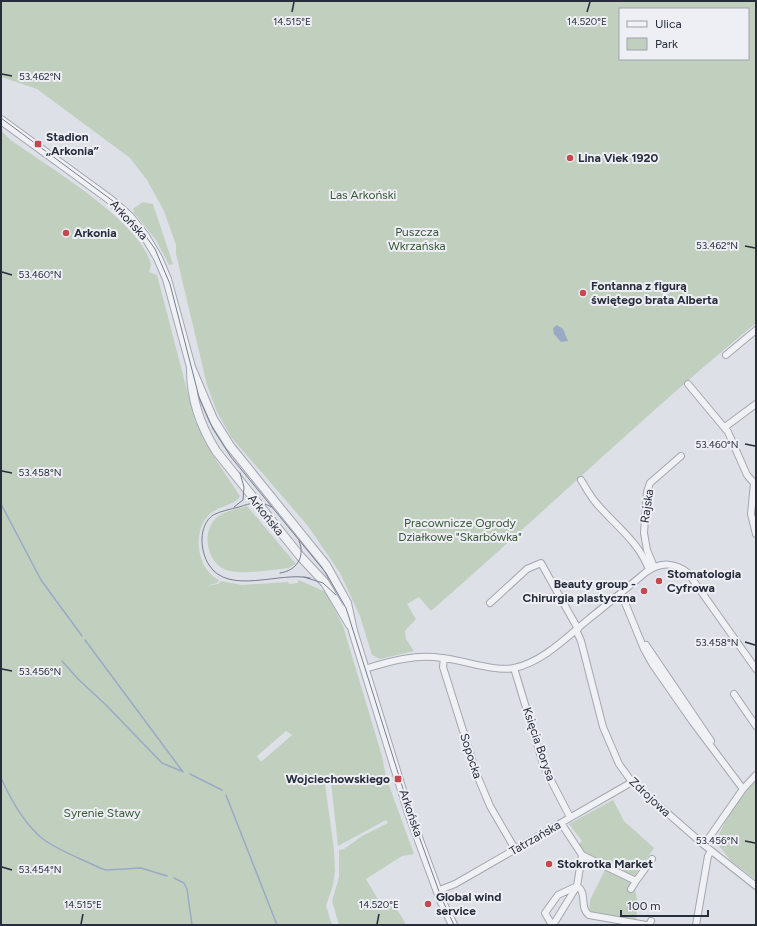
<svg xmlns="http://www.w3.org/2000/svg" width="757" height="926" viewBox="0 0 757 926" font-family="Figtree,sans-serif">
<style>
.green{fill:#c1cfbf;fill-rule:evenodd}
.water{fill:#9aaac4}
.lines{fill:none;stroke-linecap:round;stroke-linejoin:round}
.stream{stroke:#9aaac4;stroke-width:1.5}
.minor-casing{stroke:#a3a7b0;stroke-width:8}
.tertiary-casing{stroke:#a3a7b0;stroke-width:10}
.minor{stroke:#f0f1f5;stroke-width:6}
.tertiary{stroke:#f0f1f5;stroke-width:8}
.tram{stroke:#787e8f;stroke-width:1}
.ticks{fill:none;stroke:#282d3c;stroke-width:1.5}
.poi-dot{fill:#c4494e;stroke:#edeff4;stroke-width:1.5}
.labels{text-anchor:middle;stroke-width:4;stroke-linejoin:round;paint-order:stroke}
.poi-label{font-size:12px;font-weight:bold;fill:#282d3c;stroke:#edeff4;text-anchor:start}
.park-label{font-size:12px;fill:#395636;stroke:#edeff4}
.street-label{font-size:12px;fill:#282d3c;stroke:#edeff4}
.ticks-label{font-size:10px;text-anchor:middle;fill:#282d3c;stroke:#edeff4;stroke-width:4;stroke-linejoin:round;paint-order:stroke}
</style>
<rect width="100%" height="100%" fill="#dde0e6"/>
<path class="green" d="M1,1h755v322c-112,92 -216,193 -325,288l-12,-14 -12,7 9,15 -11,12 1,8 8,12 -34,8 -8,-4 -12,-39 -20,-43 -32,-47 -77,-89 -14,-25 -10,-27 -31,-131v-9l-12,-34 -17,-31 -17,-22 -93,-69 -36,-12zM620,9h128v50h-128z
M1,131l11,10c38,27 123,77 138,120 2,3 0,8 -1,11l8,3 38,146 21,39 24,36c-4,10 -24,9 -33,21 -15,18 -9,53 12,63l-2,3 -12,3 13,-2 3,-3 21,4 46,-3 1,2 9,-1v-3l3,1 25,11 17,34 39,130 4,21 28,77 -12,2 -36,23 14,24c16,4 19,7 26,22h-67l-7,-24 7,-24v-27l5,-1 18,-13 26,-13 -2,-3 -48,26 -7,-64 -6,2 9,66 1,21 -2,14 -7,21 6,19h-331zM286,731l6,4 -31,27 -4,-6z
M143,202l10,2 20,60 -4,1 -13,-25 -22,-27 -1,-4z
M247,506l49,58 -8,4c-17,2 -47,7 -62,2 -19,-7 -25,-37 -10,-52 8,-7 21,-9 31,-12z
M756,780v100l-25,-19 -15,-19c8,-23 24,-44 40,-62z
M613,800l11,21 30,27 -21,30 5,27 -2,15 -47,-8 1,-12 17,-34 -24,-12 -5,-9 4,-4 -13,-17z"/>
<path class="water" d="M557,325l6,4 5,12 -7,1 -7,-8 -1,-6z"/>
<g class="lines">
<path class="stream" d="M1,504l40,76 41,56
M85,640l98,132
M62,661l16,18 28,26 56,58 19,8
M190,774l32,16
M1,778c10,22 23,46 42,61 16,12 39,20 57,29l6,2 35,-2 26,8
M226,795l51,130
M174,878l10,5 3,6 5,36"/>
<g class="minor-casing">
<path id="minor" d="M726,355l30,-25
M688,384l40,48 19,43 7,8
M725,427l31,-23
M581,480c5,8 9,16 16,24 18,21 43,39 52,66
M754,483l-3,31 5,20
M654,567l-7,-17 -3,-17 3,-41 3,-9 31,-27
M621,593l23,56 9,16 39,56 51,68
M490,603l37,-34 14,-6 37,66
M576,630l5,11 22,86 16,37 13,18 72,63 52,41
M646,645l65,96
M444,658l-1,9 34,108 13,31 25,43
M514,668l30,99 26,50
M365,669c25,-8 51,-15 77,-11 22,2 52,14 72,10 29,-6 54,-32 76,-50 19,-15 38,-31 56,-46 14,-10 29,-10 42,1l68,96
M734,694l22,32
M704,845l39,-56 13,-14
M582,855l54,26 16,-22
M631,889l5,-8
M437,891l18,-7 177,-102
M552,925l-7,-12 13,-18 19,-9 5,-31 -21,-32
M553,925l24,-39c11,7 2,22 12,29l57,10
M649,925l2,-4
M696,925l12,-69 3,-5"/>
</g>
<g class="tertiary-casing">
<path id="tertiary" d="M1,120l111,81 18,16 15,19 13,22 9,21 24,88 22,52 17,27 96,119 21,38 6,28 56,182 32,87 12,25
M191,370c0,28 10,57 25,81l84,105 25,27 25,42"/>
</g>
<use href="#minor" class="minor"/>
<use href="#tertiary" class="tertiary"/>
<path class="tram" d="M1,118l116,86 20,20 18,25 15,35 29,113 14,32 18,28 95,116 20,35 65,206 30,83 13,28
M234,507l9,-7 1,-13 -4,-14
M271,507c-10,-7 -20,-4 -32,0 -8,2 -18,4 -26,8 -15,11 -13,36 -4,50 20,31 71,6 101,13
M280,573c16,-2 26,-16 19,-32
M304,577l19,6 13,12"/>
</g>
<path class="ticks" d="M292,12l2,-10M587,12l3,-10M2,74l10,2M745,246l10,2M2,272l10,3M745,444l10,2M2,471l10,2M745,642l10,3M2,669l10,2M745,841l10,2M2,867l10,3M81,924l2,-10M377,924l2,-10"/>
<g class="poi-dot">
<rect x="34" y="140" width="8" height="8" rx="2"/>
<circle cx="570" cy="158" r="4"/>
<circle cx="66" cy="233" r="4"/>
<circle cx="583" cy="293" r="4"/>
<circle cx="659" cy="581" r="4"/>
<circle cx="644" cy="591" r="4"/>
<rect x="394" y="775" width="8" height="8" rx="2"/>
<circle cx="549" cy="864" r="4"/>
<circle cx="428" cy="904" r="4"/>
</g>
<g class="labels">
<g class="poi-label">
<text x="46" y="141">Stadion<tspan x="46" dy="14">„Arkonia”</tspan></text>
<text x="578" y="162">Lina Viek 1920</text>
<text x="74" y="237">Arkonia</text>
<text x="591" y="290">Fontanna z figurą<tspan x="591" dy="14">świętego brata Alberta</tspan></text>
<text x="667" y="578">Stomatologia<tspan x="667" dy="14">Cyfrowa</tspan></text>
<text x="636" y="588" text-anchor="end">Beauty group -<tspan x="636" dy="14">Chirurgia plastyczna</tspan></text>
<text x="390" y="783" text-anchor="end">Wojciechowskiego</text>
<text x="557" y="868">Stokrotka Market</text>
<text x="436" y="901">Global wind<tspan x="436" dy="14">service</tspan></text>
</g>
<g class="park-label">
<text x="363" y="199">Las Arkoński</text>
<text x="417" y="236">Puszcza<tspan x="417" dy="14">Wkrzańska</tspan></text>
<text x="460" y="527">Pracownicze Ogrody<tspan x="460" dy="14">Działkowe "Skarbówka"</tspan></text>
<text x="102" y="817">Syrenie Stawy</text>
</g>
<g class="street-label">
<text transform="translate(129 220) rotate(47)" y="4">Arkońska</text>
<text transform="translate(647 506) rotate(-82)" y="4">Rajska</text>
<text transform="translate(266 515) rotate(51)" y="4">Arkońska</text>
<text transform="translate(539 744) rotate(71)" y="4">Księcia Borysa</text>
<text transform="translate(471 756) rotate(72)" y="4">Sopocka</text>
<text transform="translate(650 797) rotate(43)" y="4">Zdrojowa</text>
<text transform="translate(411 813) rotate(71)" y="4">Arkońska</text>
<text transform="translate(535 838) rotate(-30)" y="4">Tatrzańska</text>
</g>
</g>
<g class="ticks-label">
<text x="292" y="25">14.515°E</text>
<text x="587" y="25">14.520°E</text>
<text x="40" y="80">53.462°N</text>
<text x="717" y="249">53.462°N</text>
<text x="40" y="278">53.460°N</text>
<text x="717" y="448">53.460°N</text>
<text x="40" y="476">53.458°N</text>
<text x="717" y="646">53.458°N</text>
<text x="40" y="675">53.456°N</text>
<text x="717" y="844">53.456°N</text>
<text x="40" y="873">53.454°N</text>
<text x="83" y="908">14.515°E</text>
<text x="379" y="908">14.520°E</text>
</g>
<rect width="757" height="926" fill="none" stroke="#282d3c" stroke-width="4"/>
<rect x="619" y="8" width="130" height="52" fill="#edeff4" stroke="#9ea1aa"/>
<rect x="627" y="21" width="20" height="6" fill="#f0f1f5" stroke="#9ea1aa"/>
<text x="655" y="28" font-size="12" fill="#282d3c">Ulica</text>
<rect x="627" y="38" width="20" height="12" fill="#c1cfbf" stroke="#9ea1aa"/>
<text x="655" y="48" font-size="12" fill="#282d3c">Park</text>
<path d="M621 910v6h87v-6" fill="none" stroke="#282d3c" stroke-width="2"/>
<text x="627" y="910" font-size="12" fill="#282d3c" stroke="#edeff4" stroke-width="3" paint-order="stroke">100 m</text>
</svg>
